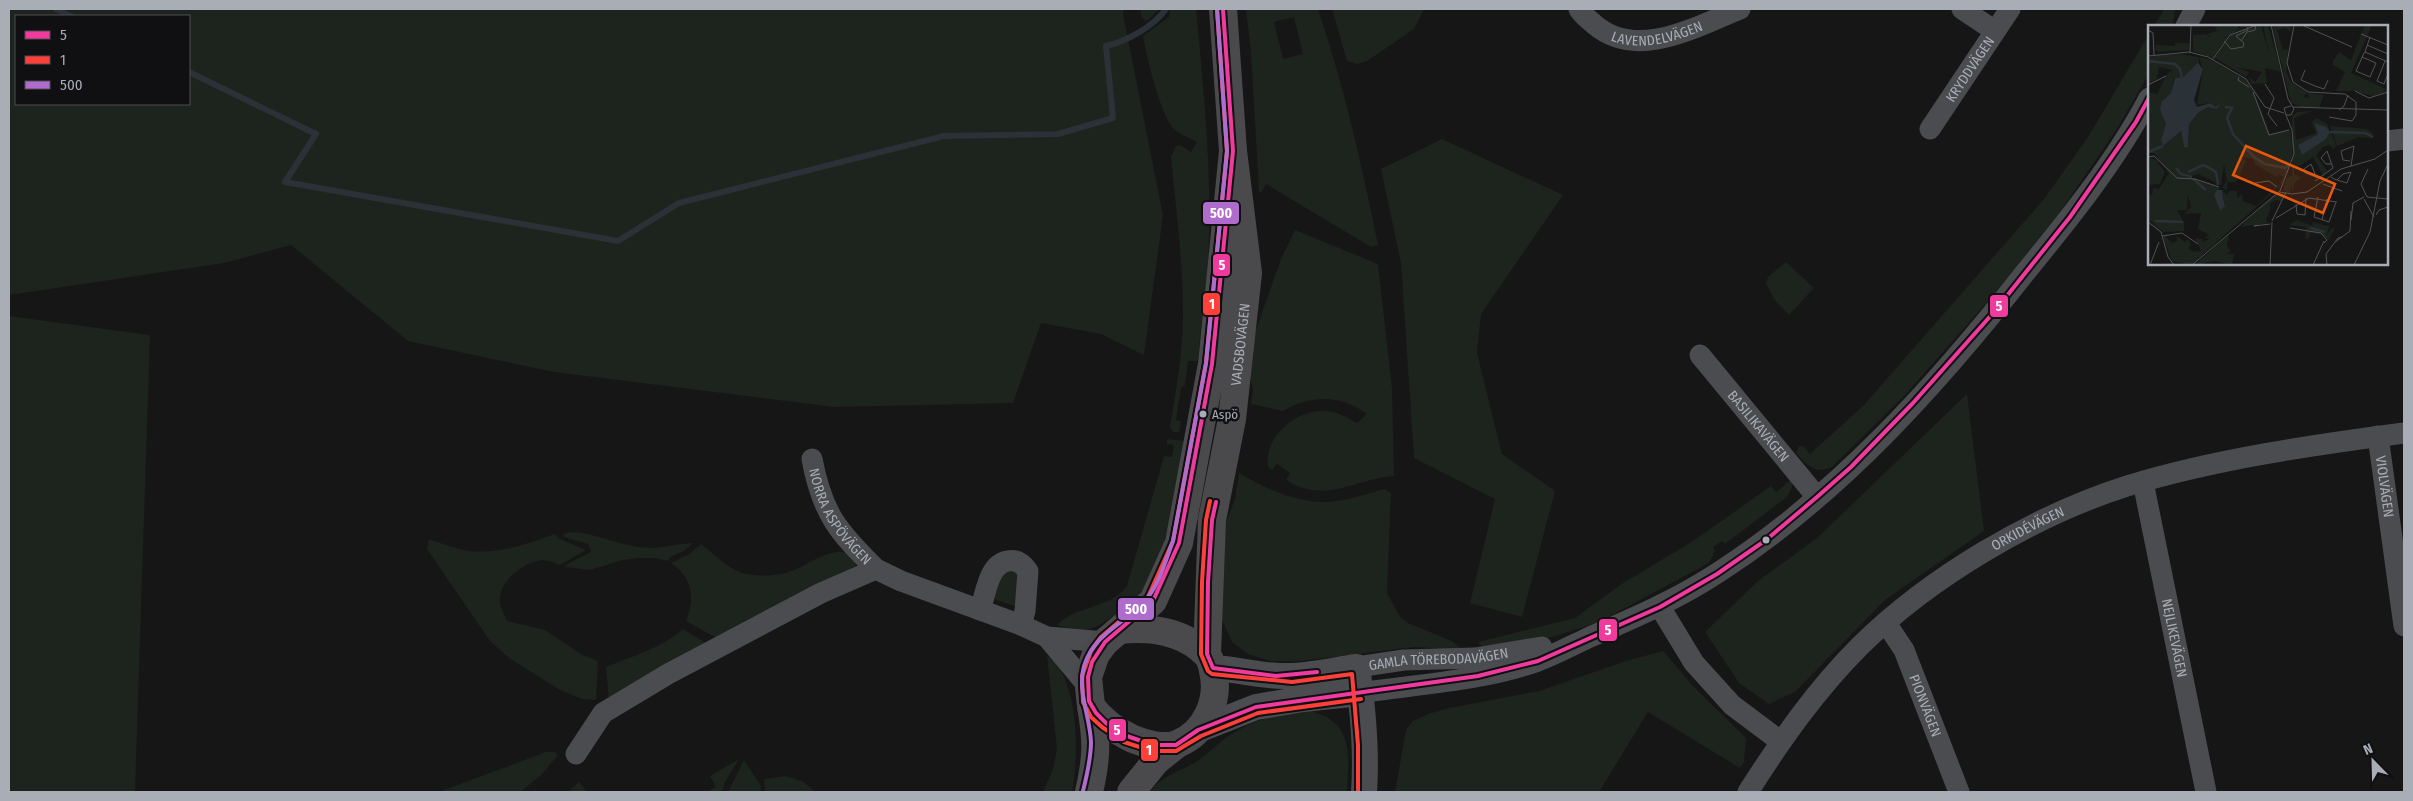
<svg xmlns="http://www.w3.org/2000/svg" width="2413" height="801" viewBox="0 0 2413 801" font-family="'Fira Sans Condensed',sans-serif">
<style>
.green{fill:#1d231d;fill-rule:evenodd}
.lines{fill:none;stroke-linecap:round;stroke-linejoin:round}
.stream{stroke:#2a3237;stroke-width:6}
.minor{stroke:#4b4c4f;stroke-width:21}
.tertiary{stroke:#4b4c4f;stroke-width:26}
.secondary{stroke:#4a4a4d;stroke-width:28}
.bus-1-casing{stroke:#101012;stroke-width:8}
.bus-2-casing{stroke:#101012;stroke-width:8}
.bus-3-casing{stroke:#101012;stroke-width:8}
.bus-1{stroke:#f13a9d;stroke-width:4}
.bus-2{stroke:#ff403a;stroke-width:4}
.bus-3{stroke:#b06ccc;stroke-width:4}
.bus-dot{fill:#a8adb6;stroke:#101012;stroke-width:2}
.labels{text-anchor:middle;stroke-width:5;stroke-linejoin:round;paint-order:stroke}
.bus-label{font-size:13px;fill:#a8adb6;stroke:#101012;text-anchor:start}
.street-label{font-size:14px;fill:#a8adb6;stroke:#101012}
.inset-river{fill:none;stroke:#2a3237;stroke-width:2.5}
.inset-road{fill:none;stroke:#505256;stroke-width:1}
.view{fill:#e8590c;fill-opacity:0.15;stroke:#e8590c;stroke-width:2.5}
.inset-edge{fill:none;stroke:#a8adb6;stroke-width:2.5}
.line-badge{stroke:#101012;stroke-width:2}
.badge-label{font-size:14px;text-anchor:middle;font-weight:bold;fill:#fff}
</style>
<rect width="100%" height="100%" fill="#161616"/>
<path class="green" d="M9,9h1115l-1,5 40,201 -19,140 -43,-21 -60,-11 -28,80 -179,4 -280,-35 -146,-31 -117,-96 -67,18 -215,32zM16,16h173v88h-173z
M1140,9h19l-12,12 -5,-3z
M1170,9h26c8,84 17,169 12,254 -2,33 -8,65 -10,98h-10l-3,24 -4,3 -5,32 5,1 -2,11h-6l-3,-5c6,-38 13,-75 13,-114 0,-52 -7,-104 -12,-156l5,-11 4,-1 11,7 6,-10c-7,-4 -19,-8 -24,-14 -12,-12 -27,-73 -30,-92l26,-19z
M1246,9h72c26,77 44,156 60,236l-7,2 -105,-63 -5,9 -2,-2 -8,-138zM1294,17l9,37 -20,5 -9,-37z
M1332,9h92l-10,20 -47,32 -10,3 -10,-3z
M2164,9h11l-2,17h-19z
M2149,34v40l-34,58 -62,90 -57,70 -90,102 -74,73c-17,8 -25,-2 -36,-14l3,-7h4l7,8 54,-49 180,-206 44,-62z
M1442,139l121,56 -82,119 -4,39 25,101 53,37 -33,126 -52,-14 25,-104 -81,-41 -13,-195 -20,-94z
M1295,230l83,34 14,124 2,88c-40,3 -68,29 -108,4l4,-7 -13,-9 -5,6 -4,-3c-4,-29 25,-55 53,-56 13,-1 25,5 36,12l10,-9c-27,-20 -56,-19 -84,-3l-32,-7 2,-15 -3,-12 2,-36 29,-82z
M1786,262l28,26 -25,27 -15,-16 -8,-16 2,-6z
M9,316l141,19 -15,457h-126z
M1967,394l17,137 -99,69 -90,92 -26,12 -30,-21 -34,-51 53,-51 59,-43z
M1167,439l18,2c-9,48 -14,104 -41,147 -6,10 -18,19 -28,26 -26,18 -28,20 -59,11 19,-20 53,-16 70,-39l37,-130 8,1 2,-12 -7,-1z
M1239,473c25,15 58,30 88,29 19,-1 39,-8 57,-13l7,4 -4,100 13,24 8,6 44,18 11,9 -49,-3 -113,14h-31l-22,-7 -16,-12 -10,-22v-88l13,-33z
M1792,479v9l-5,9 -62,47 -3,-3 -9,6 2,4 -6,12 -112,60 -61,19 -54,5 -4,-5 97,-24 45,-33 73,-44 78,-55 5,6z
M572,532c23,1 44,12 67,15 19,3 36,-3 54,-4l-9,8 -14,6 -2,4 -13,-3h-16l-16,2 -33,10 -25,-3 4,-4 22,-11 -3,-8 -24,-7 -1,-3z
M555,534l5,5 26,11 -26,15c-8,-3 -15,-6 -23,-4 -17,4 -39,22 -37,41 0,6 5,13 7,19l38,9 36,24 17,7 -2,39 -14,-1 -22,-9 -51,-32 -19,-17 -63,-92 2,-10c11,4 23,8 34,11 32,6 63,-6 92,-16z
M701,544c13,10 26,24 41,29 13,4 37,3 50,-2 18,-7 57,-37 64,-4l-136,73 -34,-19c9,-23 7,-43 -15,-58l18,-9z
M1008,570l10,3 -1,34 -26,-9 4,-15z
M683,629l28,17 -102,54 -3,-33c26,-11 56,-19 77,-38z
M1663,651l30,35 53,52 -2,24 -4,6 -92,-56 -49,80h-204l11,-62 7,-9 15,-7 21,-6 90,-17 87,-30z
M1047,655c33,23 32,102 25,137h-29l10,-23 4,-20z
M1306,710c48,10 43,42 41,82h-197c13,-17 26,-19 44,-29 12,-7 21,-18 33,-26 24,-16 50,-24 79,-27z
M546,752h9l3,3 -17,20 -21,17h-81z
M739,759l-14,23 -3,10h-15l9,-5 -6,-11z
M744,760l17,26 -1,6h-32z
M786,776l18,6 11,10h-50l-1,-13z
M579,782l8,10h-19z"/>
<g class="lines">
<path class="stream" d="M56,9l15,7
M189,72l127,62 -31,48 333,59 61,-38 265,-67 114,-2 55,-16 -7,-72c21,-5 47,-19 60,-37"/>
<g class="minor">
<path id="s1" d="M1579,9c4,7 11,11 16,16 43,36 102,1 145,-16"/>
<path d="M1962,9l33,22"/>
<path d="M2186,26l9,-17"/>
<path id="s2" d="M1930,129l80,-120"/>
<path d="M2387,141l17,-2"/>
<path id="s3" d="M1700,355l117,142"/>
<path id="s4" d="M2378,436l26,190"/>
<path id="s5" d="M812,459c10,54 26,73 64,110"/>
<path id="s6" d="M2143,482l63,310"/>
<path d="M1660,607l34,56 38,42 48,36"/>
<path d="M980,610c6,-16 8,-46 28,-49 9,-2 15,3 20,10l-3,40 -4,14"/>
<path id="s7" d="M1886,623l18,27 55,142"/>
<path d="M1047,637l40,48"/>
<path id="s8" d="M1357,667l47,-7 71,-2 67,-11"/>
<path d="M1360,693c59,-9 122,-12 178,-32 18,-7 35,-16 52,-24 44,-19 88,-38 129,-65 119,-77 218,-187 305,-298 45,-55 92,-113 125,-176"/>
<path d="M576,754l27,-41 65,-39 153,-81 55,-24 25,12 120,44 26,12 58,5"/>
<path id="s9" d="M1748,792c33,-52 68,-102 112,-146 70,-69 173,-130 267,-160 88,-27 186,-41 277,-53"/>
</g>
<path class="tertiary" d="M1213,668c24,1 46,8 70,8 24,1 50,-6 74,-9 6,42 10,83 7,125
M1198,730l58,-23 47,-8 57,-6"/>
<g class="secondary">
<path d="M1120,630c29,-3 63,1 86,24 4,4 6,11 7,17 7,28 -7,62 -36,73 -13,5 -32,0 -44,-5 -17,-8 -31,-18 -42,-33l-3,-29 8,-23 9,-12 48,-41 26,-58 33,-179 21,-213"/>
<path id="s10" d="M1207,654l5,-134 20,-101 16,-146 -15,-122 -10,-142"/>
<path d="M1089,792c8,-35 8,-51 2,-86"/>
<path d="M1131,792l25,-31 20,-16"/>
</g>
<g class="bus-1-casing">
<path id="bus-1" d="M1223,9l10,142 -21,213 -33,179 -26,58 -48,41 -13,20 -4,15 1,24 7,12 10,10 21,13 26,9h23l22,-15 58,-23 222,-31 60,-15 122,-54 57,-33 49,-34 51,-43 34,-30 62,-64 81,-91 76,-95 66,-95 13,-24
M1216,502l-4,18 -4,62 -1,72 6,14 63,8 41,-4"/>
</g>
<g class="bus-2-casing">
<path id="bus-2" d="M1217,9l10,142 -21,212 -33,178 -25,56 -47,40 -10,14 -9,25 1,26 8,15 11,10 22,15 28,9h24l25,-15 57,-23 103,-14
M1210,501l-4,19 -4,62 -1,72 7,17 4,3 80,8 60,-8 6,71v47"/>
</g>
<g class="bus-3-casing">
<path id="bus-3" d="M1083,791c4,-16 8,-33 8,-49 -1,-26 -14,-50 -7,-76 11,-35 44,-43 64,-69 12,-15 18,-38 25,-56l33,-178 21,-212 -10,-142"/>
</g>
<use href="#bus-1" class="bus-1"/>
<use href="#bus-2" class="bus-2"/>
<use href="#bus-3" class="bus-3"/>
</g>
<g class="bus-dot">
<circle cx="1203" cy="414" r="4.5"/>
<circle cx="1766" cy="540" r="4.5"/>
</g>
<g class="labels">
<g class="bus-label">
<text x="1212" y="419">Aspö</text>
</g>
<g class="street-label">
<text dy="5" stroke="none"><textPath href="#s1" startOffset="89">LAVENDELVÄGEN</textPath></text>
<text dy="5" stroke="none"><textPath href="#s2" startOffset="72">KRYDDVÄGEN</textPath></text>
<text dy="5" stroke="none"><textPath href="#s10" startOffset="312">VADSBOVÄGEN</textPath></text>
<text dy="5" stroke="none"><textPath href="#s3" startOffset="92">BASILIKAVÄGEN</textPath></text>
<text dy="5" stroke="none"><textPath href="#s4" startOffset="51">VIOLVÄGEN</textPath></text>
<text dy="5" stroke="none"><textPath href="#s5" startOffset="65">NORRA ASPÖVÄGEN</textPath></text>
<text dy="5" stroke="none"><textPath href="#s9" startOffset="390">ORKIDÉVÄGEN</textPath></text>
<text dy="5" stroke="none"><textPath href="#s6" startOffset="159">NEJLIKEVÄGEN</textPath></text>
<text dy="5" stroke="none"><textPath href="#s8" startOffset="82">GAMLA TÖREBODAVÄGEN</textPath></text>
<text dy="5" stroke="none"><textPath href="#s7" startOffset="92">PIONVÄGEN</textPath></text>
</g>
</g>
<g transform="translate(2148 25)">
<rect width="240" height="240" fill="#161616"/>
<path d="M66,0h25l-2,4 9,-3 -18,10 -15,22 -20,-7v-16l12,-1 7,4 -5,-4 10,-3zM115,0h5l13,47 -16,-4 2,15 -15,1 -4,-8 7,6 7,-10 -26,-5 13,5 -3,5 -31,-19 15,-22 12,-7 19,-3 8,27zM124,0h19l-1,7 -4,-4 -9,2 6,20 5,-1 -2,23 5,10 16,11 -4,4 6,1 -1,-5 16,2 -5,13h-15l-13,-5zM217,0h7l-21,48 35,16 -3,4 -10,3 -18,-5h-19l9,-19 -12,-7v-4l6,-9 12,8zM27,18h14l1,7 -31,2 -4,-3 1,-4 19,1zM34,29l27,5 37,21 8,11 16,43 20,-5 3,24 -5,19 -7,12 -3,2h-3l4,-1 7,-12 -3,4 -4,-3 -2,3 -21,-12 -3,-6 -12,-2 5,4 -10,21h-9v8l-5,-2 5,-7 -3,-17 -3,21 -23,-11 -8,3 30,11 -6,7 6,16 5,-5 -3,-16 5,5 2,-4h8v7l5,-4 1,7 13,5 19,-18 -3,5 -81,72 -19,-4 -9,-24 1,-1 4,-2 -2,3 6,6 5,-2v-5l8,6 3,-3 3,6 -3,3 5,4 8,-1 -6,-13 8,1 -1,3 8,-3 -6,-1 5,-3 -11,-6 3,-16 -17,1 7,-7 -3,-12 -1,15h-10l7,12v9l-21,1 -13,-12v2l6,4 8,8h-1l-15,-13 1,-27 3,1 1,-7 6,1 10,-16 -15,-20h-6v-61l9,2 9,-19 6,-5 -13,-3 -2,12 -9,5v-25l7,-4zM51,32l4,12 -6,36 14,-2 4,4 7,-4 3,3 -4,-2 -4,5 -9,-2 -10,6 -9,11 -1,24 -4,-1 -3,-16 -18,15 -2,-6 5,-16 -6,-14 1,-8 10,-9 3,-15h8l17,-14zM164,86l-18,7 2,22 20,-7 -5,-11 6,-4 10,6 9,21 -2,5 -4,-5 -7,2 -7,8 11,16 -4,5 -10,-19 -19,13v4l7,4 -6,4 -3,11 -1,-10 -1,10 -7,-3 4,-12 5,-3v-59l5,-4zM166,98l16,9 -3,5 -24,15 -5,-7 20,-11zM182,101l37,3 6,5 -1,4 -13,-1 -22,9zM2,133l6,2 9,12 -5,12 -12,1zM136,168l-3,8 -6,-1 -6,5 2,3 -5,12 2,3 -28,4 34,-32zM149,195l15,6 1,-4 15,4 2,-3 -3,12 4,-6 4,-1 -20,37 13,-26 -8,-5 -10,-1 -1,5 -4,1 1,-12 -17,-2zM81,209l-2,12 4,5 -5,3h8l-2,11 -18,-4 -19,4z" fill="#1d231d" fill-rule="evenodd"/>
<path d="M50,38l5,6 -9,31 3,7 14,-4 4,4 7,-4 4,3 -5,-2 -4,5 -9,-2 -10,6 -9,11 -1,24 -4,-1 -3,-16 -18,15 -2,-6 5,-16 -6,-14 1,-8 10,-9 4,-15h7zM166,98l12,4 4,5 -4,7 -24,16 -4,-10 20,-11zM69,165h5l1,7 2,9 -5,5 -6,-16z" fill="#2a3237"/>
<path class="inset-river" d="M0,36l27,3 5,5 2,9M77,82l7,1 -5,10 6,16 21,23 11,7 20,4 4,-3M182,107l35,1 8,4M0,127l15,-6M28,143l5,6 11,3M40,147l15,-7 5,2 8,5 2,13M45,154l13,11M7,196l28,1M162,203l15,4"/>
<path class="inset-road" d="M123,0l17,74 6,10 -3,6h-5l-2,-7 7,-2M146,0l-7,38 6,19 15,10 37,2 11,8v13l-4,6 -23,-4M154,0l50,22M0,5l5,3 1,22M213,9l27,11M76,16l7,8 12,-2 1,-4 -8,-7 12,-6 -1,-3M93,16l6,-9 8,-2 1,-5M219,20l21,9M217,27l23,10M217,27l5,-15M42,28l1,-28M0,31l41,-4 19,5 38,22 19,28 19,6M214,32l14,6 -6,14 -14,-6 8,-18 1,-1M65,34l17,-24 27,-10M237,36l-8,20 7,3 4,-10M157,45l-4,10 14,6 9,3 4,-9M91,52l-1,3 11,7M117,59l9,14 -6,16 9,12M0,60l18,-9M207,66l14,7 19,-6M105,67l16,43 20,-5M145,82l95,3M191,85l5,-4 4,-11M0,132l6,-1 23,22 18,1 24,8M202,136l-7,-1 -2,-9 13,-5 -3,20M220,144l-7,15 6,13 21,2M167,149l-4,-10 -7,5 1,4 14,5M183,152l3,2 3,1 10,3 4,-11 -8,2 -6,6M167,156l18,-13 -6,-17 -6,7 5,6h5M107,158l14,-2 8,6M175,159l19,7M131,167l13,2 15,-2 34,-23 34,-10 13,-9M170,172l-4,20 15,5 7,-20M216,174l10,18M148,179l1,10 8,1 1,-17M228,190l3,-5 9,-3M128,193l33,-20 28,4M174,195l5,-21M203,195l2,-17 11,-6M124,196l14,-29M0,197l13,10 7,25 6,8M110,200l-4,1 16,-2M142,203l31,5 6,7 -3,3M14,211l20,-3 16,11M187,217l15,-11 1,-20M2,240l9,-23M44,240l88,-74 14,-37 -2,-24 -6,-15M122,240l2,-43M165,240l11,-24M179,240l-1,-11 12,-16 4,-1M206,240l16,-33 10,-51 8,-17"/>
<path class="view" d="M98,121l89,38 -12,29 -90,-38z"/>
<rect width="240" height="240" class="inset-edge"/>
</g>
<g class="line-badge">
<rect x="1202" y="201" width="38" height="24" rx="5" fill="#b06ccc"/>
<rect x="1212" y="253" width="19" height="24" rx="5" fill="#f13a9d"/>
<rect x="1202" y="292" width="19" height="24" rx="5" fill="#ff403a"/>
<rect x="1989" y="294" width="20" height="24" rx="5" fill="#f13a9d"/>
<rect x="1117" y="597" width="38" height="24" rx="5" fill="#b06ccc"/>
<rect x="1598" y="618" width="20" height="24" rx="5" fill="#f13a9d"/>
<rect x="1108" y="718" width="19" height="24" rx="5" fill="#f13a9d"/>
<rect x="1140" y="738" width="19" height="24" rx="5" fill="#ff403a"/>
</g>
<g class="badge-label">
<text x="1221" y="218">500</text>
<text x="1222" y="270">5</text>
<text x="1212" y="309">1</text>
<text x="1999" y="311">5</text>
<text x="1136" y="614">500</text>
<text x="1608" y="635">5</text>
<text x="1117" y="735">5</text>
<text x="1149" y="755">1</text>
</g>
<rect width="2413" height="801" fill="none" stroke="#a8adb6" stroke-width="20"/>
<rect x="15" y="15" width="175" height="90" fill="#101012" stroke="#4d4f54"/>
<rect x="25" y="31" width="25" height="8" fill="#f13a9d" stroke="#4d4f54"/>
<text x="60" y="40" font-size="15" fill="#a8adb6">5</text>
<rect x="25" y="56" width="25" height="8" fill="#ff403a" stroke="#4d4f54"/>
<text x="60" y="65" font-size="15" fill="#a8adb6">1</text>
<rect x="25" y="81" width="25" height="8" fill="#b06ccc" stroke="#4d4f54"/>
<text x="60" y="90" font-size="15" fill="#a8adb6">500</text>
<g transform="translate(2373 761) rotate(337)" stroke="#101012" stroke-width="4" paint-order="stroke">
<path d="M0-4L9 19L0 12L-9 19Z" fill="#a8adb6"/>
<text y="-8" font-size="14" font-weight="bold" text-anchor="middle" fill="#a8adb6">N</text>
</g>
</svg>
